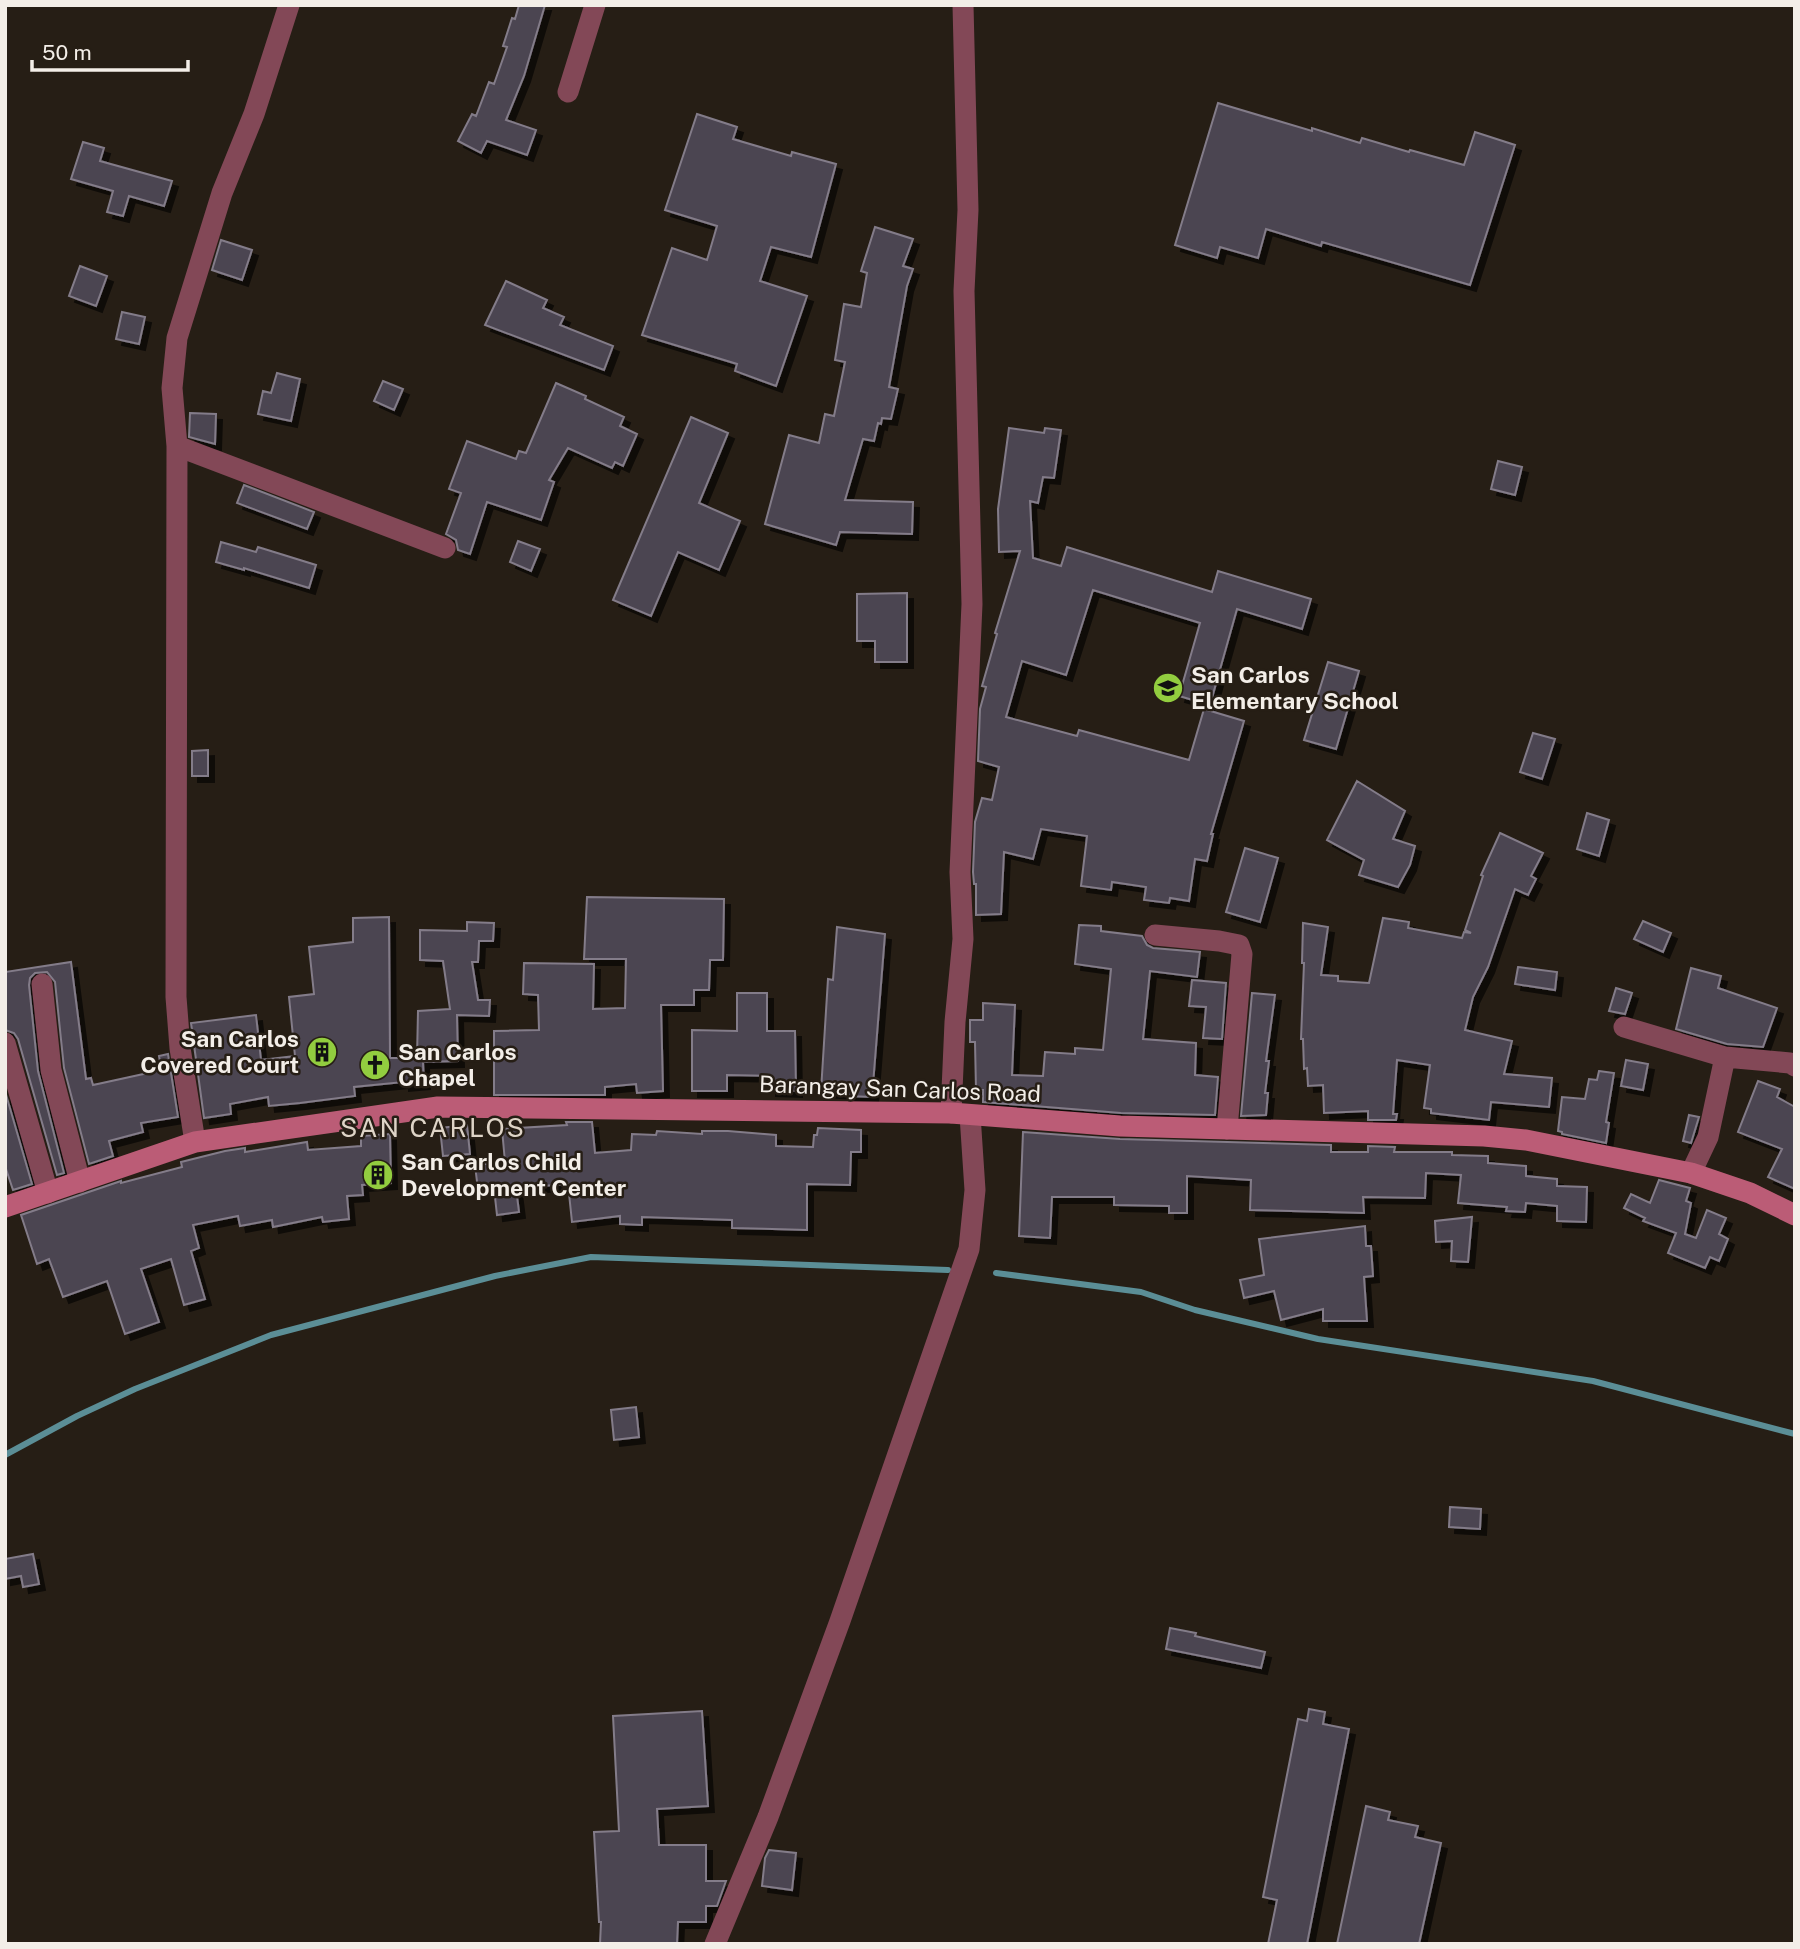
<svg xmlns="http://www.w3.org/2000/svg" width="1800" height="1949" viewBox="0 0 1800 1949" font-family="'Public Sans',sans-serif">
<style>
.lines{fill:none;stroke-linecap:round;stroke-linejoin:round}
.stream{stroke:#5b8e96;stroke-width:6}
.building{fill:#4c4551;stroke:#837c89;stroke-width:2;filter:url(#shadow)}
.street{stroke:#834857;stroke-width:21}
.secondary{stroke:#bb5c76;stroke-width:21}
.labels{text-anchor:middle;stroke-width:5;stroke-linejoin:round;paint-order:stroke}
.poi-label{font-size:23px;font-weight:bold;fill:#f3eee8;stroke:#261e15;text-anchor:start}
.street-label{font-size:23px;fill:#f3eee8;stroke:#261e15}
.quarter-label{font-size:26px;letter-spacing:2px;fill:#ded4c7;stroke:#261e15}
</style>
<defs>
<filter id="shadow"><feDropShadow dx="6" dy="6" stdDeviation="0" flood-color="#0009"/></filter>
</defs>
<rect width="100%" height="100%" fill="#261e15"/>
<g class="lines">
<path class="stream" d="M996,1273l145,19 54,18 123,29 275,42 202,53
M5,1455l72,-39 58,-27 136,-54 224,-59 96,-19 357,13"/>
</g>
<path class="building" d="M519,5h26l-21,71 -18,44 30,10 -9,25 -40,-14 -6,12 -23,-12 14,-27 4,2 13,-34 5,2 13,-37 -4,-1 9,-28 3,1z
M1218,103l94,28v-3l48,15 2,-5 47,14 1,-2 54,15 11,-33 40,13 -45,140 -148,-43 -1,4 -55,-17 -8,29 -38,-11 -3,11 -42,-13z
M697,114l40,13 -4,12 58,17 1,-4 44,12 -25,93 -40,-10 -11,34 47,15 -31,90 -41,-15 2,-7 -95,-29 30,-87 35,12 10,-34 -52,-16z
M83,142l21,6 -4,13 72,20 -8,25 -35,-10 -6,20 -16,-4 6,-21 -42,-12z
M875,227l38,12 -10,27 10,3 -6,17 -18,101 9,2 -7,30 -9,-1 -1,6 -3,-1 -4,18 -11,-2 -18,61 68,2 -1,32 -72,-2 -4,13 -71,-21 24,-89 30,8 6,-29 9,2 11,-54 -10,-2 9,-56 17,3 6,-34 -6,-2z
M221,240l31,10 -10,30 -30,-10z
M80,266l27,10 -11,30 -27,-10z
M506,281l41,19 -4,8 21,9 -4,8 53,21 -9,24 -119,-45z
M122,312l23,5 -6,27 -23,-5z
M277,373l23,6 -9,42 -33,-7 5,-23 8,2z
M383,381l20,8 -9,21 -20,-9z
M556,383l30,13 -1,3 39,18 -4,9 17,8 -14,32 -8,-4 -3,6 -44,-20 -19,32 5,2 -13,38 -54,-18 -17,52 -12,-4 -2,-10 -10,-6 15,-41 -12,-4 18,-48 49,18 3,-8 7,2z
M190,413l26,1 -1,30 -26,-7z
M691,417l37,16 -29,70 41,18 -21,49 -41,-18 -27,64 -38,-16z
M1009,428l35,5 1,-5 16,2 -7,48 -11,-1 -5,26 -8,-2 3,57 28,8 6,-19 145,45 6,-21 93,28 -9,30 -65,-20 -27,96 -31,-9 21,-73 -107,-33 -27,85 -44,-14 -16,56 71,19 2,-6 110,30 15,-51 40,12 -33,113h2l-6,27 -12,-2 -6,42 -19,-3 -1,5 -25,-3 2,-13 -34,-5 -1,8 -30,-4 6,-50 -46,-7 -8,30 -29,-7 -3,62 -25,1v-31h-2l-1,-12 2,-50 7,-24 10,2 7,-33 -21,-6 2,-52 6,-22 -4,-1 15,-52 -2,-1 25,-82 -21,1 -1,-43z
M1498,461l24,6 -7,28 -24,-6z
M244,485l70,27 -7,17 -70,-26z
M518,541l22,8 -9,22 -21,-9z
M221,542l35,10 2,-5 58,18 -7,23 -65,-20v2l-28,-8z
M907,593v69h-32v-21h-18v-47z
M1328,662l31,9 -23,78 -32,-9z
M1533,733l22,6 -13,40 -22,-7z
M208,750v26h-16v-25z
M1357,781l48,30 -12,28 22,7 -5,19 -12,22 -39,-12 5,-15 -37,-20z
M1587,813l22,7 -10,36 -22,-7z
M1500,833l43,20 -12,23 5,3 -8,16 -13,-6 -27,78 -15,30 -8,33 47,11 -8,33 48,4 -3,29 -58,-5 -2,18 -58,-7v-4l-7,-1 6,-43 -33,-5 -4,54h4l-1,6h-28v-9l-44,2 -1,-28 -15,1 -1,-18 -3,1 -1,-30h-2l3,-76h-2l1,-40 25,4 -7,48 17,1v5l31,2 14,-65 26,4 -1,6 54,10 2,-6 7,1 -6,-3 18,-54 -2,-1z
M1245,848l33,10 -18,64 -34,-10z
M587,897l137,2 -1,61h-13l-1,30h-15v15h-33l2,86 -26,2 -1,-9 -31,3v8h-111v-64l45,-1 -1,-35 -15,-1 1,-31 70,1 -1,45 32,-1 1,-49h-42z
M389,917l1,141h27l1,-47 32,-2 -7,-48 -23,-1v-30l47,1v-9l27,1 -1,18h-14l-1,21h-6l6,38h12l-1,16 -32,-1 1,46 -35,1 1,21 -21,2v-3l-49,5 1,9 -55,7 -31,3 -1,-9 -38,7 1,10 -27,4 -13,-95 65,-8 5,45 34,-4 -6,-59 25,-3 -5,-47 44,-5v-24z
M1643,921l28,12 -8,19 -29,-13z
M1079,925l22,1v5l41,5 5,9 6,3 47,4 -3,25 -47,-6 -7,68 53,4 -1,32 23,2 -3,38 -94,-2 -138,-11v-12h-7l-1,-48h-5v-22h13v-17l32,2 -3,70 31,1 2,-24 30,2v-6l28,2 8,-81 -36,-5z
M837,927l48,7 -13,163 -24,-1v-3l-27,-2 7,-112 5,1z
M71,962l15,117 5,-1 2,7 55,-12 -1,-3 14,-2 -2,-12 9,-2 10,63 -37,6 2,9 -34,9 4,15 -24,8 -25,-96 -9,-86 -8,-10 -12,1 -5,5 -1,7 9,86 26,102 -7,2 -39,-136 -4,-6 -9,-3v-58z
M1518,967l39,5 -2,18 -40,-6z
M1691,968l30,8 -3,12 59,20 -14,39 -36,-3 -51,-15z
M1192,980l34,3 -4,56 -19,-1 3,-31 -17,-1z
M1616,988l16,5 -7,21 -16,-3z
M737,993h30v38h28l1,60 -26,-1v-14l-43,-1v16h-35v-61l45,1z
M1252,993l23,2 -9,66h3l-4,32h3l-2,22 -25,1z
M1626,1060l22,4 -5,26 -22,-4z
M1599,1071l15,2 -8,49 3,1 -3,20 -44,-9v-2l-4,-1 4,-34 23,2 4,-20 8,1z
M1758,1081l22,8 -3,8 18,10v82l-27,-12 14,-28 -44,-17z
M5,1091l27,93 -19,6 -8,-24z
M1689,1115l10,2 -8,26 -8,-2z
M566,1122h26l3,31 36,-3 1,-16 24,1 1,-4 45,3v-3h26l48,4v11l37,1 1,-12h3l1,-7 43,2v22h-10l-1,33 -43,-1v46l-75,-2v-8l-90,-3v8l-22,-1v-8l-48,6 -4,-38 -52,4 3,24 -22,3 -3,-27 -16,2 -3,-25 30,-3 -3,-33 65,-4z
M467,1125l3,29 -27,2 -3,-28z
M1023,1132l97,7 211,6v7h37v-6l27,1 -1,5h58v3l36,1v7l38,3v10l31,3v7l30,1 -1,35 -29,-1v-15l-31,-3 -1,9 -19,-1 1,-4 -49,-4 3,-28 -35,-2 -1,25 -62,-1 1,16 -114,-3 1,-30 -64,-4v37h-18v-7l-55,-1v-8h-62l-2,41 -31,-2z
M390,1134l1,49 -29,2 1,10 -16,1 2,23 -26,3 -1,-5 -49,10 -1,-7 -32,6 -2,-10 -45,9 6,23 -8,3 14,48 -21,6 -13,-46 -30,10 18,53 -34,12 -18,-53 -44,16 -14,-38 -12,5 -16,-49 100,-34v2l61,-16 -1,-5 44,-11 20,-3v4l62,-10 1,8 53,-4v-10z
M1659,1180l31,8 -4,13 5,2 -6,31 11,4 11,-28 19,8 -7,16 9,5 -9,22 -9,-4 -5,11 -37,-15 8,-20 -33,-12 2,-3 -21,-10 7,-14 19,9z
M1472,1217l-4,45 -17,-1 1,-20 -16,1 -1,-21z
M1365,1226l1,20h5l2,30 -9,1 3,44h-44v-12l-42,11 -7,-29 -30,7 -4,-18 24,-5 -5,-36z
M636,1407l3,30 -25,3 -3,-30z
M1450,1507l31,2 -1,20 -31,-2z
M33,1554l6,30 -16,3 -2,-11 -16,3v-20z
M1170,1628l26,5 -1,3 70,16 -4,16 -95,-19z
M1309,1709l16,3 -2,12 26,5 -42,215h-39l9,-44 -14,-3 35,-178 9,2z
M702,1711l6,95 -51,3 2,36h47v36h20l-9,25h-11v16h-28l-1,22h-77l1,-22h-2l-5,-90 25,-1 -6,-115z
M1366,1806l24,6 -2,8 30,6 -3,11 26,6 -22,101h-82z
M769,1850l27,3 -4,37 -30,-4 3,-28z"/>
<g class="lines">
<path class="street" d="M568,92l27,-87
M177,446l268,102
M1155,935l64,6 20,4 3,9 -15,175
M42,984l9,86 29,112
M1624,1027l101,30 65,6 5,3
M5,1043l43,150
M951,1113l4,-91 8,-83 -3,-67 12,-268 -8,-313 4,-81 -5,-205
M195,1142l-15,-94 -4,-51 1,-551 -5,-58 5,-50 45,-145 32,-79 35,-109
M1691,1173l17,-36 17,-80
M715,1944l53,-127 72,-196 129,-372 6,-59 -5,-75"/>
<path class="secondary" d="M5,1207l190,-65 243,-35 513,6 169,13 364,10 42,4 165,33 59,20 45,22"/>
</g>
<defs>
<g id="school-disc" transform="scale(1.575)"><circle r="9.5" fill="#92cd3f" stroke="#261e15"/><path d="M0-5L7-2L0 1L-7-2ZM-4 1L0 2.5L4 1V4Q0 6-4 4Z" fill="#111"/></g>
<g id="building-disc" transform="scale(1.575)"><circle r="9.5" fill="#92cd3f" stroke="#261e15"/><path d="M-4-6H4V6H1V3H-1V6H-4ZM-2.5-4.3h1.7v1.8h-1.7ZM.8-4.3h1.7v1.8H.8ZM-2.5-1h1.7V.8h-1.7ZM.8-1h1.7V.8H.8Z" fill="#111"/></g>
<g id="church-disc" transform="scale(1.575)"><circle r="9.5" fill="#92cd3f" stroke="#261e15"/><path d="M-1.2-6h2.4v3.5h3.3v2.4h-3.3V6h-2.4V-.1h-3.3v-2.4h3.3Z" fill="#111"/></g>
</defs>
<g fill-rule="evenodd">
<use href="#school-disc" x="1168" y="688"/>
<use href="#building-disc" x="322" y="1052"/>
<use href="#church-disc" x="375" y="1065"/>
<use href="#building-disc" x="378" y="1175"/>
</g>
<g class="labels">
<g class="poi-label">
<text x="1191" y="683">San Carlos<tspan x="1191" dy="26">Elementary School</tspan></text>
<text x="299" y="1047" text-anchor="end">San Carlos<tspan x="299" dy="26">Covered Court</tspan></text>
<text x="398" y="1060">San Carlos<tspan x="398" dy="26">Chapel</tspan></text>
<text x="401" y="1170">San Carlos Child<tspan x="401" dy="26">Development Center</tspan></text>
</g>
<g class="street-label">
<text transform="translate(900 1089) rotate(2)" y="8">Barangay San Carlos Road</text>
</g>
<g class="quarter-label">
<text x="433" y="1137">SAN CARLOS</text>
</g>
</g>
<rect width="1800" height="1949" fill="none" stroke="#f3eee8" stroke-width="14"/>
<path d="M32 60v10h156v-10" fill="none" stroke="#f3eee8" stroke-width="3.5"/>
<text x="42" y="60" font-size="21" fill="#f3eee8" stroke="#261e15" stroke-width="5" paint-order="stroke">50 m</text>
</svg>
